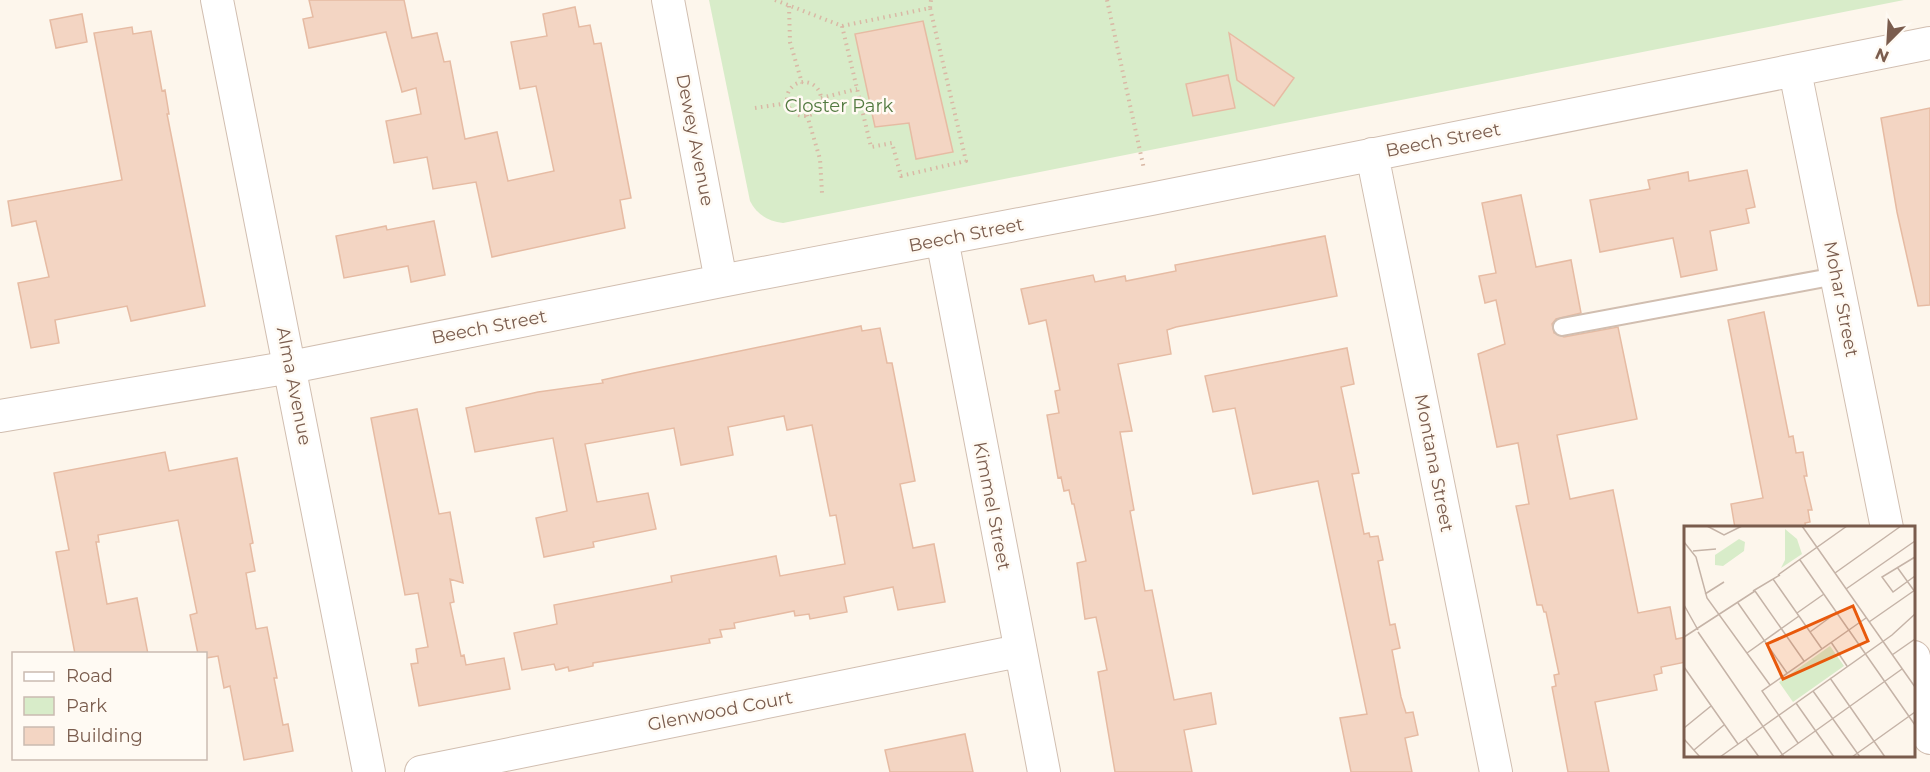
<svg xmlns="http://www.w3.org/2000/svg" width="1930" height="772" viewBox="0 0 1930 772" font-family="Montserrat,sans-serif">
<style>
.green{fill:#d8ecc9}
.building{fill:#f3d5c3;stroke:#e6bba3;stroke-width:1.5}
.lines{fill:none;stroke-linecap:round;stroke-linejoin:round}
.service-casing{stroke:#d1beb0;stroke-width:20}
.minor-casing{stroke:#d1beb0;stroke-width:34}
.path{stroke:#d9b8a5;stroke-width:4;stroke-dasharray:1.5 4.5;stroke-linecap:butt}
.service{stroke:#fff;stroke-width:16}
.minor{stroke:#fff;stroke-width:32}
.labels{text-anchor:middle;stroke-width:5;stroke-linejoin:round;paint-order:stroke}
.park-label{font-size:18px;fill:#537a41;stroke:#fffaf3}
.street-label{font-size:18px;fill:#7a5c4d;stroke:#fffaf3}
.inset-road{fill:none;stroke:#c5b3a7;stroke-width:1.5}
.view{fill:#e8590c;fill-opacity:0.15;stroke:#e8590c;stroke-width:3}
.inset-edge{fill:none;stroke:#7a5c4d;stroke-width:3}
</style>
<rect width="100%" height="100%" fill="#fdf6ec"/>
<path class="green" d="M709,0h1195l-1121,223c-15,-2 -26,-8 -33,-22z"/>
<path class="building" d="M309,0h95l8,38 25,-5 7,29 6,-1 15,78 32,-7 11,49 46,-10 -18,-85 -16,3 -9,-47 36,-6 -4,-22 32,-7 4,20 11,-2 4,19 7,-1 30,155 -11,2 5,28 -133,29 -16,-75 -43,7 -6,-32 -33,6 -8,-42 35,-7 -5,-26 -14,4 -16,-60 -77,16 -6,-29 10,-2z
M82,14l5,28 -31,6 -6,-28z
M923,21l30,131 -37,7 -7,-36 -34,4 -20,-93z
M132,27l1,7 18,-3 11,60 3,-1 4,24h-2l38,192 -74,15 -4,-15 -72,14 4,23 -28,5 -13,-65 31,-6 -13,-56 -24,5 -4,-25 114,-21 -28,-147z
M1229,33l65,45 -20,28 -37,-26z
M1228,75l7,33 -42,8 -7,-32z
M1930,108v197l-12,1 -21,-94 -16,-94z
M1747,170l8,37 -9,2 3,14 -39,8 7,39 -36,7 -8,-39 -73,14 -10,-52 60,-11 -2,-9 40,-8 1,9z
M1521,195l15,72 35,-7 10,53 -25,6 -4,5 2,9 10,4 54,-10 19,92 -80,16 13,64 43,-9 25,123 32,-6 6,32 10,-2v25l-25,5 1,6 -8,2 3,15 -62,12 14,70h-41l-16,-85 4,-1 -2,-11 5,-1 -13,-62h-2l-2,-7h-5l-21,-99 13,-2 -11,-61 -21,4 -19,-93 27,-10 -9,-44 -11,3 -6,-27 17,-3 -14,-70z
M434,221l11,54 -34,7 -3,-16 -64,12 -8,-42 50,-10 1,4z
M1325,236l12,60 -161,31 -9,3 4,24 -53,10 14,67 -12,1 14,78 -4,1 15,80 7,-1 22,110 37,-7 5,31 -32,6 8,42h-77l-17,-100 9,-2 -11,-53 -11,2 -8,-56 9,-2 -12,-57h-2l-3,-14 -5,1 -3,-14 -3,1 -11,-63 12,-2 -4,-22 5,-1 -14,-70 -17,4 -8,-35 72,-14 2,7 30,-6 1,5 50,-10 -1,-6z
M1764,312l25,125 4,-1 3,17 7,-1 4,24h-3l8,34h-4l2,12 -5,1 1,5h-71l-4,-24 32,-6 -35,-178z
M861,326l1,5 18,-3 7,35h5l23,118 -15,3 13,64 21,-4 11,58 -47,8 -5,-23 -49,10 3,15 -37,7 -1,-5 -14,2 -1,-5 -60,12 1,5 -15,2 2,7 -13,2 1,4 -117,20v3l-24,5 -1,-4 -12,3 -2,-6 -32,6 -8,-37 43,-9 -3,-19 118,-23 -1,-6 105,-20 4,20 65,-12 -9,-49 -6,1 -18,-91 -25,5 -3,-14 -56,11 5,28 -52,10 -7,-37 -89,16 12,58 51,-9 8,36 -63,13 1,5 -50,10 -8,-39 31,-7 -14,-73 -78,14 -9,-44 72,-16 65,-9 -1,-3 32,-7z
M1347,348l7,36 -13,3 18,86 -7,1 12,60 5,-1 1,4 8,-1 5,24 -5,1 12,64 5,-1 5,24 -8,2 9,47 5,16 7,-1 5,23 -13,3 7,34h-61l-11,-54 27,-4 -49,-233 -65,13 -18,-86 -22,4 -8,-36z
M417,409l22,105 11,-2 13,71 -13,-4 4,23 -4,1 11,53 3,-1 2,10 38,-7 6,31 -91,17 -8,-42 7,-1 -2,-14 12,-2 -10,-54 -13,2 -34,-177z
M165,452l4,19 68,-13 16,85 -3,1 5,27 -9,2 10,56 11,-2 10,51h-3l9,47 5,-1 5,27 -49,9 -14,-74 -6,2 -6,-32 -12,2v-4h-8l-8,-39 7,-2 -19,-93 -80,15 1,7h-3l11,62 30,-6 11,56h-73l-19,-102 13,-2 -15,-77z
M965,734l8,38h-83l-5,-22z"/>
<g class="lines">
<g class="service-casing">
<path id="service" d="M1562,327l274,-51"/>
</g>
<g class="minor-casing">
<path id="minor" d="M217,0l152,772
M668,0l53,281
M1795,71l92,457
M1372,154l124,618
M942,239l102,533
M0,416l291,-49 430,-86 430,-82 779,-156
M1914,657l16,81
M421,772l598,-121"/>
</g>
<path class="path" d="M775,0l67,26 88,-18 1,-8
M1107,0l37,169
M789,6l1,36 12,41
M842,26l29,121 21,-4 9,33 65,-15 -36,-153
M787 99a17 17 0 1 1 34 0a17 17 0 1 1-34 0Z
M821,98l36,-9
M755,108l33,-5
M807,115l13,44 2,34"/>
<use href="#service" class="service"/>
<use href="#minor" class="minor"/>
</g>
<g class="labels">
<g class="park-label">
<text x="839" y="112">Closter Park</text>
</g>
<g class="street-label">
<text transform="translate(695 140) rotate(79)" y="6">Dewey Avenue</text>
<text transform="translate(1443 140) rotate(-11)" y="6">Beech Street</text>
<text transform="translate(966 235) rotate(-11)" y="6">Beech Street</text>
<text transform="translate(1841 299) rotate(79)" y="6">Mohar Street</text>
<text transform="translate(489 327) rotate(-11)" y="6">Beech Street</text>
<text transform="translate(294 386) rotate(79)" y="6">Alma Avenue</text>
<text transform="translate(1434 463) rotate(79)" y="6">Montana Street</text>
<text transform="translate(992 506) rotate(79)" y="6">Kimmel Street</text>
<text transform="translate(720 711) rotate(-11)" y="6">Glenwood Court</text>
</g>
</g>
<g transform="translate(1684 526)">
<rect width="231" height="231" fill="#fdf6ec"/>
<path d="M101,3l12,10 5,15 -21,14 4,-8zM55,13l6,3 -1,9 -21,15 -8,-1v-10zM146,120l14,20 -51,36 -14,-20z" fill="#d8ecc9"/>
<path class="inset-road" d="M23,0l17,9 18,-9M118,0l113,161M0,16l12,15 11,41 63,87M9,25l23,-2M231,31l-33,20 11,15 22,-16M116,34l115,165M213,41l18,25M151,47l66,-47M94,49l69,-49M89,53l49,70M162,63l69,-48M69,65l27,-16M71,65l49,70M21,68l19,-12M54,77l49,70M0,79l14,25M113,87l27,-19M185,96l46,-32M14,106l86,125M126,106l26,-19M0,111l71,-46M147,116l16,24M63,127l52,-37M208,129l23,-16M0,141l54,77M146,152l55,79M129,165l47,66M112,177l38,54M0,202l27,-22M0,213l16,18M62,213l13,18M114,217l-36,-52 104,-73M10,224l30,-25M36,231l172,-122 23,-21M95,231l123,-88M168,231l63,-45"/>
<path class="view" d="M169,80l15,35 -85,38 -16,-35z"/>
<rect width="231" height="231" class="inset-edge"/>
</g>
<rect x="12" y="652" width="195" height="108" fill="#fffaf3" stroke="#cabbb1" stroke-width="1.5"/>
<rect x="24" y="672" width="30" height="9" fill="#ffffff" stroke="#cabbb1" stroke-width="1.5"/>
<text x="66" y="682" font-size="18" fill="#7a5c4d">Road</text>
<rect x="24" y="697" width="30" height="18" fill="#d8ecc9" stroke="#cabbb1" stroke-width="1.5"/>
<text x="66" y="712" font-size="18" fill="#7a5c4d">Park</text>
<rect x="24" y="727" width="30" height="18" fill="#f3d5c3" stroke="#cabbb1" stroke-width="1.5"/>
<text x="66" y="742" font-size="18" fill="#7a5c4d">Building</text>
<g transform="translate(1888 42) rotate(204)" stroke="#fffaf3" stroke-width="4.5" paint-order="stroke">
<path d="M0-4.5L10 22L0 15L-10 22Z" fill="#7a5c4d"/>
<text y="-9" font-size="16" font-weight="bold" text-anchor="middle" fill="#7a5c4d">N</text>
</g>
</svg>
